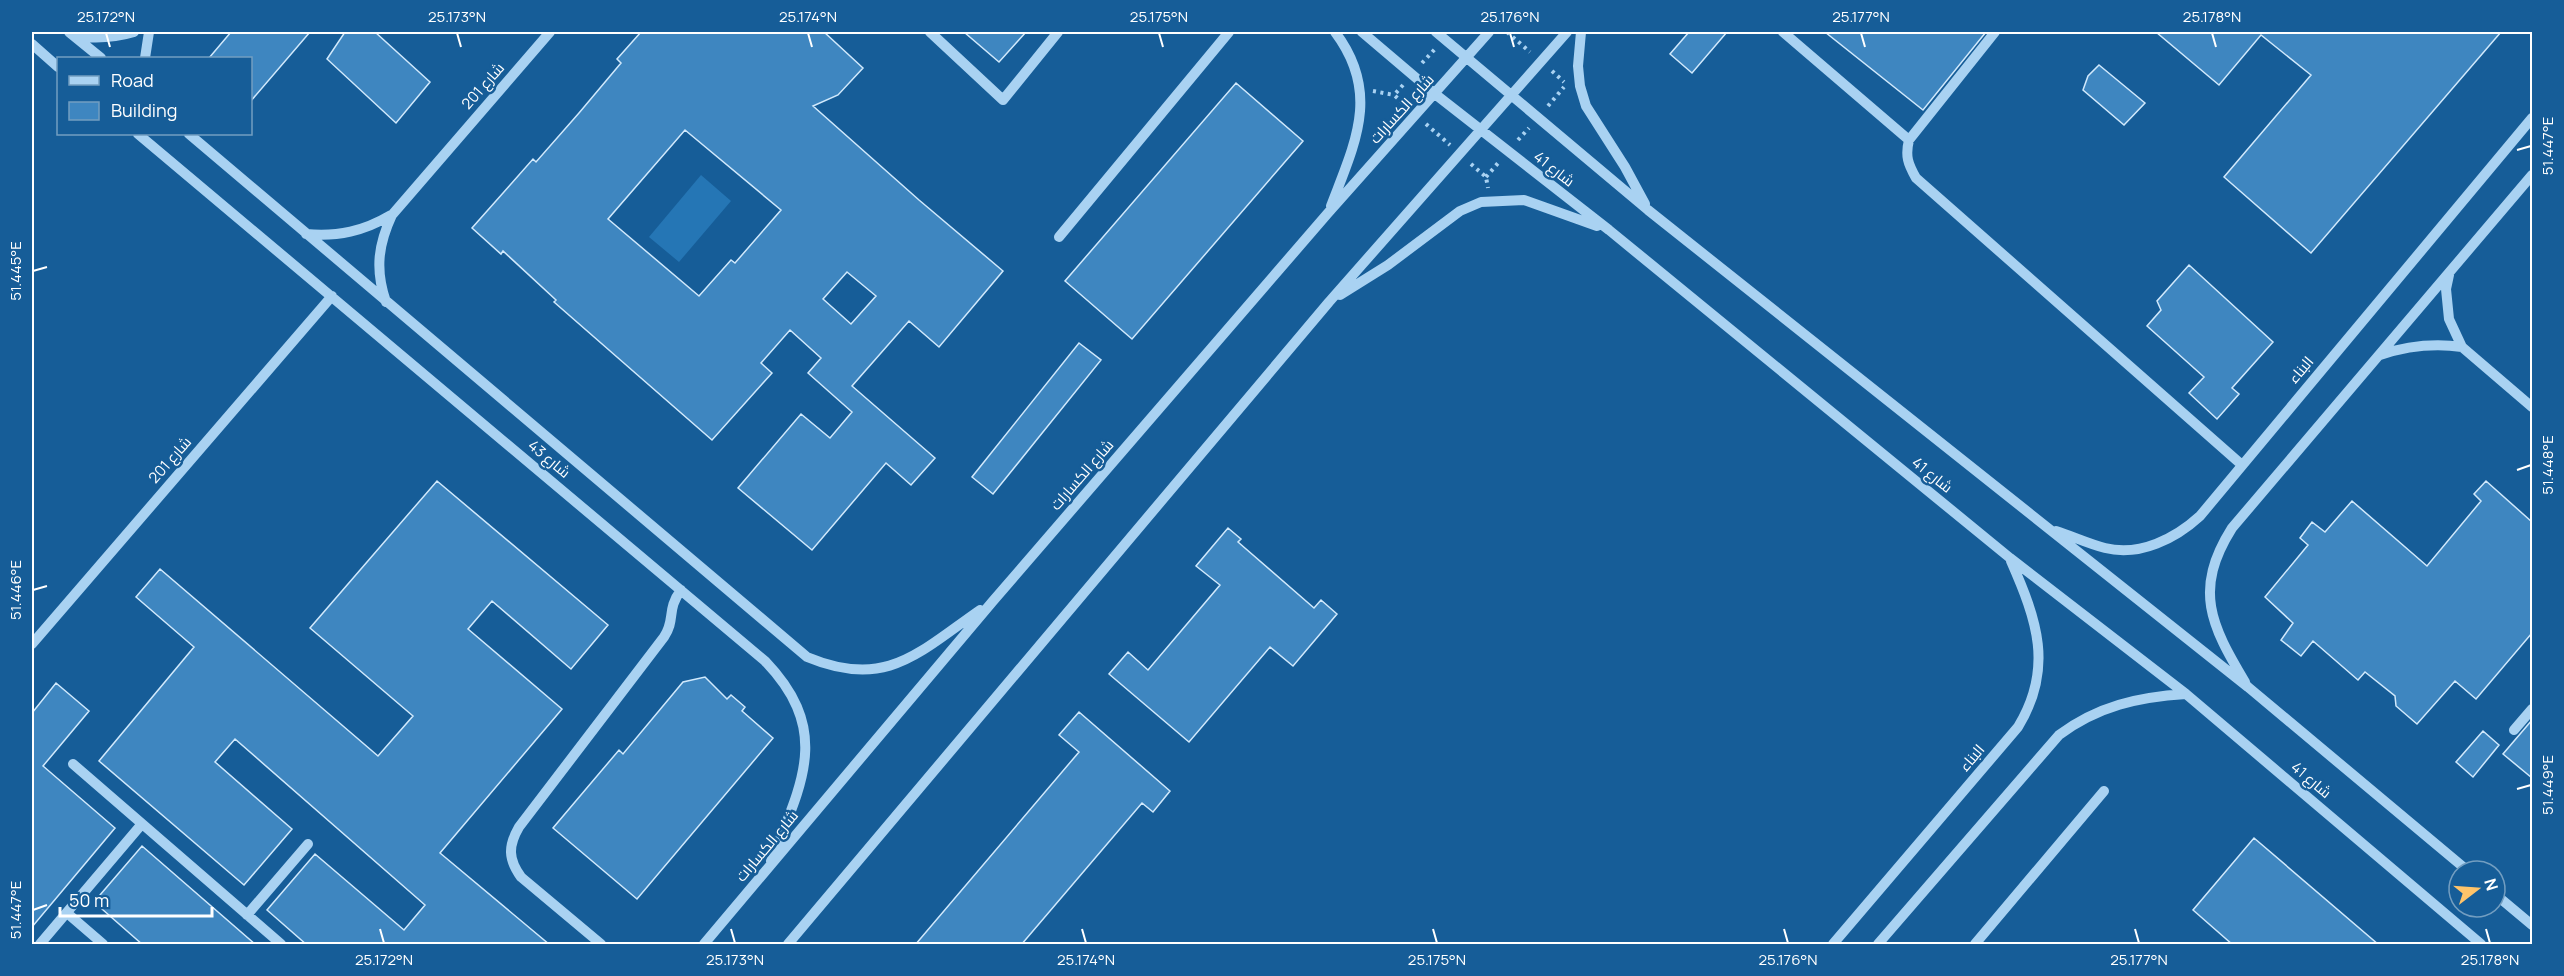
<svg xmlns="http://www.w3.org/2000/svg" width="2564" height="976" viewBox="0 0 2564 976" font-family="Manrope,Cairo,sans-serif">
<style>
.green{fill:#2576b5}
.building{fill:#3e86c0;stroke:#d1e9fc;stroke-width:1.5;fill-rule:evenodd}
.lines{fill:none;stroke-linecap:round;stroke-linejoin:round}
.path{stroke:#a9d2f2;stroke-width:4;stroke-dasharray:3 4.5;stroke-linecap:butt}
.minor{stroke:#a9d2f2;stroke-width:10}
.ticks{fill:none;stroke:#fff;stroke-width:2}
.labels{text-anchor:middle;stroke-width:5;stroke-linejoin:round;paint-order:stroke}
.street-label{font-size:15px;fill:#fff;stroke:#165d98}
.neatline{fill:none;stroke:#fff;stroke-width:2}
.ticks-label{font-size:15px;text-anchor:middle;fill:#fff}
</style>
<rect width="100%" height="100%" fill="#165d98"/>
<path class="green" d="M701,175l30,26 -52,61 -30,-25z"/>
<path class="building" d="M231,32h79l-60,70v-44h-41z
M345,32h30l55,50 -34,41 -69,-64z
M641,32h183l39,36 -25,27 -25,11 106,94 84,71 -64,76 -30,-26 -57,65 83,72 -24,27 -25,-22 -74,87 -74,-62 63,-74 29,24 22,-26 -44,-39 13,-15 -31,-28 -29,33 11,10 -60,67 -158,-138 2,-2 -53,-49 -2,3 -29,-26 61,-69 3,3 43,-49 42,-50 -4,-4zM685,130l96,80 -46,53 -4,-3 -32,36 -91,-77zM847,272l29,24 -25,28 -28,-25z
M964,32h62l-27,30z
M1689,32h38l-35,41 -22,-19z
M1825,32h161l-63,78z
M2156,32h345l-190,221 -87,-76 87,-102 -50,-40 -42,50z
M2099,65l46,38 -21,22 -41,-35 5,-14z
M1236,83l67,58 -171,198 -67,-58z
M2189,265l84,77 -41,46 7,6 -22,25 -28,-26 15,-16 -57,-51 14,-16 -4,-9z
M1079,343l22,17 -108,134 -21,-17z
M437,481l171,144 -37,44 -79,-68 -24,28 94,80 -122,144 110,92h-243l-40,-35 48,-56 89,76 21,-25 -190,-166 -20,23 77,67 -48,56 -145,-124 95,-114 -58,-50 24,-28 218,187 35,-40 -103,-88z
M2486,481l46,41v111l-56,66 -21,-18 -38,43 -21,-18 -1,-10 -30,-24 -7,8 -45,-39 -12,15 -20,-16 12,-17 -28,-26 43,-52 -8,-7 12,-16 13,10 27,-31 75,65 54,-65 -7,-7z
M1228,528l13,11 -3,3 76,66 7,-8 16,14 -44,52 -23,-19 -81,95 -80,-68 19,-22 20,18 72,-85 -24,-19z
M705,677l22,22 4,-4 14,12 -3,4 31,27 -136,161 -84,-71 66,-78 4,4 60,-72z
M56,683l33,28 -46,55 72,62 -83,99v-214z
M1079,712l91,79 -17,21 -11,-9 -121,142h-106l164,-193 -20,-17z
M2532,720v58l-29,-24z
M2483,731l16,14 -26,32 -17,-15z
M2254,838l125,107h-146l-40,-35z
M142,846l114,99h-113l-49,-43z"/>
<g class="lines">
<path class="path" d="M1507,32l23,20
M1422,63l13,-14
M1552,71l12,11
M1403,85l-9,10 11,10
M1373,91l21,4
M1548,106l16,-19
M1426,124l24,21
M1518,140l11,-12
M1471,164l15,13 2,11
M1486,177l13,-15"/>
<path class="minor" d="M69,32l32,26
M930,32l73,68 55,-68
M1362,32l73,62 174,136 401,328 176,136 295,250
M1436,32l212,178 600,477 220,184
M1581,32l-3,34 2,20 6,20 39,61 20,37
M1783,32l126,108
M1995,32l-86,108c-4,16 -1,24 7,38l326,287
M75,36c21,3 39,2 59,-4
M32,44l26,23
M145,58l4,-26
M138,134l627,527c67,70 37,122 6,200
M189,134l618,523c79,33 111,-4 173,-47
M1331,206c24,-63 50,-113 4,-174
M306,234c32,3 58,-3 85,-19
M1059,237l170,-205
M2449,275l-3,14 3,30 13,28 70,60
M1340,295l48,-30 72,-54 21,-9 43,-2 73,26
M386,302c-11,-32 -8,-57 6,-87l158,-183
M2380,355c27,-9 53,-12 82,-8
M2056,531c16,5 33,13 49,17 35,9 71,-10 95,-32l332,-398
M32,644l300,-348
M2245,682c-34,-57 -52,-92 -13,-154l300,-353
M2514,730l18,-21
M73,764l208,180
M2495,894l37,31
M67,913l36,31
M247,915l61,-71
M40,944l101,-119
M601,944l-80,-67c-13,-18 -13,-31 -2,-50l145,-190c12,-18 2,-27 17,-47
M704,944l289,-343 335,-388 161,-181
M788,944l541,-642 238,-270
M1833,944l185,-217c36,-59 19,-107 -7,-166
M1878,944l181,-209c39,-29 79,-38 127,-41
M1975,944l129,-153"/>
</g>
<path class="ticks" d="M106,33l4,14M457,33l4,14M808,33l4,14M1159,33l4,14M1510,33l4,14M1861,33l4,14M2212,33l4,14M2517,150l14,-4M33,271l14,-4M2517,470l14,-5M33,590l14,-4M2517,789l14,-4M33,910l14,-5M380,929l4,14M731,929l4,14M1082,929l4,14M1433,929l4,14M1784,929l4,14M2135,929l4,14M2486,929l4,14"/>
<g class="labels">
<g class="street-label">
<text transform="translate(483 86) rotate(-49)" y="5">شارع 201</text>
<text transform="translate(1402 109) rotate(-48)" y="5">شارع الكسارات</text>
<text transform="translate(1554 169) rotate(38)" y="5">شارع 41</text>
<text transform="translate(2301 370) rotate(-50)" y="5">البناء</text>
<text transform="translate(549 459) rotate(40)" y="5">شارع 43</text>
<text transform="translate(170 460) rotate(-49)" y="5">شارع 201</text>
<text transform="translate(1082 475) rotate(-49)" y="5">شارع الكسارات</text>
<text transform="translate(1932 475) rotate(39)" y="5">شارع 41</text>
<text transform="translate(1972 758) rotate(-50)" y="5">البناء</text>
<text transform="translate(2311 780) rotate(40)" y="5">شارع 41</text>
<text transform="translate(767 846) rotate(-50)" y="5">شارع الكسارات</text>
</g>
</g>
<rect width="2564" height="976" fill="none" stroke="#165d98" stroke-width="66"/>
<rect x="57" y="57" width="195" height="78" fill="#165d98" stroke="#739ec1" stroke-width="1.5"/>
<rect x="69" y="76" width="30" height="9" fill="#a9d2f2" stroke="#739ec1" stroke-width="1.5"/>
<text x="111" y="87" font-size="18" fill="#ffffff">Road</text>
<rect x="69" y="102" width="30" height="18" fill="#3e86c0" stroke="#739ec1" stroke-width="1.5"/>
<text x="111" y="117" font-size="18" fill="#ffffff">Building</text>
<g transform="translate(2477 889) rotate(73)"><circle r="28" fill="#165d98" stroke="#739ec1" stroke-width="1.5"/>
<path d="M0-4.5L10 22L0 15L-10 22Z" fill="#ffc46a"/>
<text y="-9" font-size="16" font-weight="bold" text-anchor="middle" fill="#ffffff">N</text>
</g>
<path d="M60 907v9h152v-9" fill="none" stroke="#ffffff" stroke-width="3"/>
<text x="69" y="907" font-size="18" fill="#ffffff" stroke="#165d98" stroke-width="4.5" paint-order="stroke">50 m</text>
<rect x="33" y="33" width="2498" height="910" class="neatline"/>
<g class="ticks-label">
<text x="106" y="22">25.172°N</text>
<text x="457" y="22">25.173°N</text>
<text x="808" y="22">25.174°N</text>
<text x="1159" y="22">25.175°N</text>
<text x="1510" y="22">25.176°N</text>
<text x="1861" y="22">25.177°N</text>
<text x="2212" y="22">25.178°N</text>
<text transform="translate(2548 146) rotate(-90)" y="5">51.447°E</text>
<text transform="translate(16 271) rotate(-90)" y="5">51.445°E</text>
<text transform="translate(2548 465) rotate(-90)" y="5">51.448°E</text>
<text transform="translate(16 590) rotate(-90)" y="5">51.446°E</text>
<text transform="translate(2548 785) rotate(-90)" y="5">51.449°E</text>
<text transform="translate(16 910) rotate(-90)" y="5">51.447°E</text>
<text x="384" y="965">25.172°N</text>
<text x="735" y="965">25.173°N</text>
<text x="1086" y="965">25.174°N</text>
<text x="1437" y="965">25.175°N</text>
<text x="1788" y="965">25.176°N</text>
<text x="2139" y="965">25.177°N</text>
<text x="2490" y="965">25.178°N</text>
</g>
</svg>
